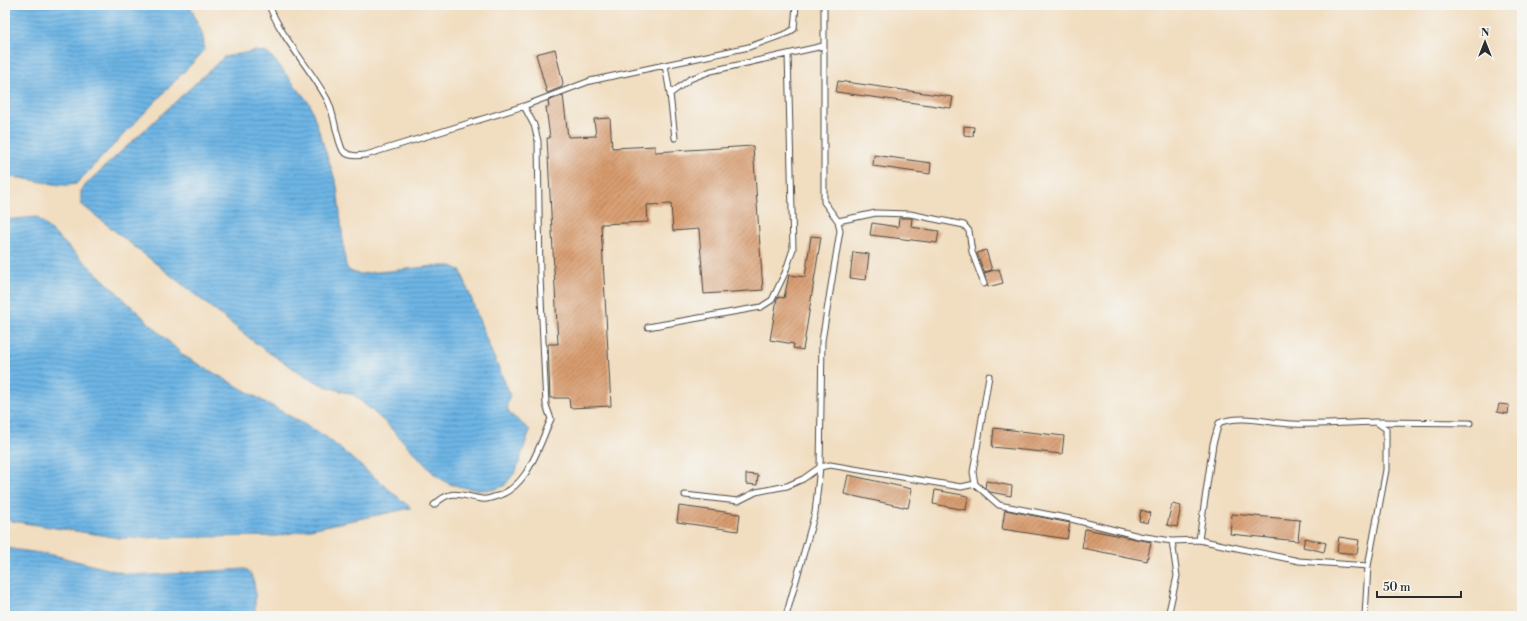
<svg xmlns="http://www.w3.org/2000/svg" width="1527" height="621" viewBox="0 0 1527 621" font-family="'Libre Bodoni',serif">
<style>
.water{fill:url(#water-rules);stroke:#4c7088}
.building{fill:url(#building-hatch)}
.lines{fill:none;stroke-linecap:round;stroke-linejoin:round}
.service-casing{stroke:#494641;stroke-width:7}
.service{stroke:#fff;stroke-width:5}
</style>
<defs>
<pattern id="water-rules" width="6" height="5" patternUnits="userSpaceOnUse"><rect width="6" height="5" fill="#6db5e5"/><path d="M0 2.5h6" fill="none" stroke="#5a93ba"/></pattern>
<pattern id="building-hatch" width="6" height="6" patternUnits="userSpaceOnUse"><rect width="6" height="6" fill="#d89c70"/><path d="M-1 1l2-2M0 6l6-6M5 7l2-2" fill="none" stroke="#af7f5c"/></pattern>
</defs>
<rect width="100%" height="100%" fill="#f6f6f2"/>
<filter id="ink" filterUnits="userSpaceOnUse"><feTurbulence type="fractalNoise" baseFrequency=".025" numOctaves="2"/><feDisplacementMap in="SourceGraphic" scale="8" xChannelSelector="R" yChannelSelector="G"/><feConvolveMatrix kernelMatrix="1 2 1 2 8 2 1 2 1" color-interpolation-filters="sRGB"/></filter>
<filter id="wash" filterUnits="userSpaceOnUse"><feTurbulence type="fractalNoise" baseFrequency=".012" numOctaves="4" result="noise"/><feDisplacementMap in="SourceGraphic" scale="16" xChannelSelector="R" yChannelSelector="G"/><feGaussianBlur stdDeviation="0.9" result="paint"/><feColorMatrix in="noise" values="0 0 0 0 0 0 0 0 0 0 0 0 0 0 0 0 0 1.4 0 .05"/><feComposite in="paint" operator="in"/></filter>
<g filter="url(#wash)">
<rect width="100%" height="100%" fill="#f1ddbf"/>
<path class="water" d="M5,5h185c5,16 16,29 14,46l-128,133c-18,5 -49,-8 -71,-7z
M255,51l10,1 7,5 38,47 27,82 8,73c1,11 4,13 15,15l75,-8h17l9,5 28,75 21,48 -3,11 2,8 21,17 -14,41 -12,15 -12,4h-16l-27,-6 -15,-10 -49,-52 -31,-27 -29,-9 -20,-10 -43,-28 -181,-144v-13l7,-9 136,-125z
M37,217l147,139 141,80 86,72 -134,28 -157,2 -115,-18v-300z
M5,548l48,7 74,19 25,1 93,-6c14,6 9,34 10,47h-250z"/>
<g id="blocks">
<path class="building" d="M555,49l8,34 -1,4 -15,6 -11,-39z
M838,81l115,16 -2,11 -115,-16z
M563,95l5,42 28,-1 -2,-17 16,-1 2,30 43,-2v6l98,-6 10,144 -59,4 -5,-65 -26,2 -2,-27 -24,1 1,17 -47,2 10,182 -41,2 -1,-10h-19l-2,-54h10l-11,-206h3l-4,-31h3l-1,-6z
M964,126l10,1 -1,9 -9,-1z
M874,155l57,8 -1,11 -57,-8z
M899,218h13l-1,9 28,4 -2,12 -67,-8 2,-12 26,4z
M811,236l10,1 -18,113 -10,-2 1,-4 -24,-4 7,-41 1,-2 6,1 5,-23 16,2z
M986,250l6,20 -8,2 -7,-19z
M853,252l16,2 -3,26 -16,-2z
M999,269l4,14 -15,4 -4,-14z
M1499,404l10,1 -1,9 -11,-2z
M994,428l70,8 -2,18 -70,-7z
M746,474l12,1 -1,10 -11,-1z
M848,475l64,14 -4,19 -64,-14z
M986,481l26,5 -1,10 -21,-4 -5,-4z
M935,490l33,6 -2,14 -33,-6z
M1172,504l9,2 -4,21 -10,-2z
M679,506l61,8 -2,17 -61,-9z
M1005,510l65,13 -3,16 -65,-10z
M1141,510l10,3 -3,10 -9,-2z
M1232,514l68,6 -2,21 -68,-7z
M1085,529l66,13 -4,19 -65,-13z
M1339,537l20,3 -2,14 -20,-2z
M1305,538l21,5 -2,9 -21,-5z"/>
</g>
</g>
<g filter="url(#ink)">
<use href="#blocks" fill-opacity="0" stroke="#494641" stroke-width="1"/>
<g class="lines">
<g class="service-casing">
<path id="service" d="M269,5c13,34 40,61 58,94 8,15 8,36 16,52 7,6 14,5 23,4l158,-49 66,-25 159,-34 39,-14 6,-4 2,-24
M665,65l5,29
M675,138l-5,-44 20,-15 21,-8 112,-25
M838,221l38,-8 34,1 54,11 5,6 3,21 12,32
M648,327l113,-20 11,-7 13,-27 8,-24 -5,-195
M1376,422l94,1
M975,484l24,21 72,14 68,17 33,5 27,-1 100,21 69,5
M685,495l53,6 18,-9 31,-6 16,-7 17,-12 10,-2 131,22 14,-3 -2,-12 16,-96
M434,505c19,-18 26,-9 48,-6 3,1 8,-1 12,-2 34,-8 44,-50 57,-78l-5,-14 -6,-128 -2,-136 -4,-16 -10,-19
M1199,540l14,-96 6,-21c21,-9 50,0 73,1 28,1 56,-1 84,-2l10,7v41l-18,96 -3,50
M786,616l29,-103 5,-46 2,-126 18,-110 -2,-10 -14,-19v-197
M1168,616l9,-40 -5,-35"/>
</g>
<use href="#service" class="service"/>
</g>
</g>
<rect width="1527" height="621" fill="none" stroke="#f6f6f2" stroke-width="20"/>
<g transform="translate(1485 42)" stroke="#f6f6f2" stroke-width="3" paint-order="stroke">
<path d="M0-3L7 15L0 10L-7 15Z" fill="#2b2b2b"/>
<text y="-6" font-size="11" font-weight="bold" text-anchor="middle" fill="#2b2b2b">N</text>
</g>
<path d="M1377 591v6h84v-6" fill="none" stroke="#2b2b2b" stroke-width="2"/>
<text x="1383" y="591" font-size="12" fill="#2b2b2b" stroke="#f6f6f2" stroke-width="3" paint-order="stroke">50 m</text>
</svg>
